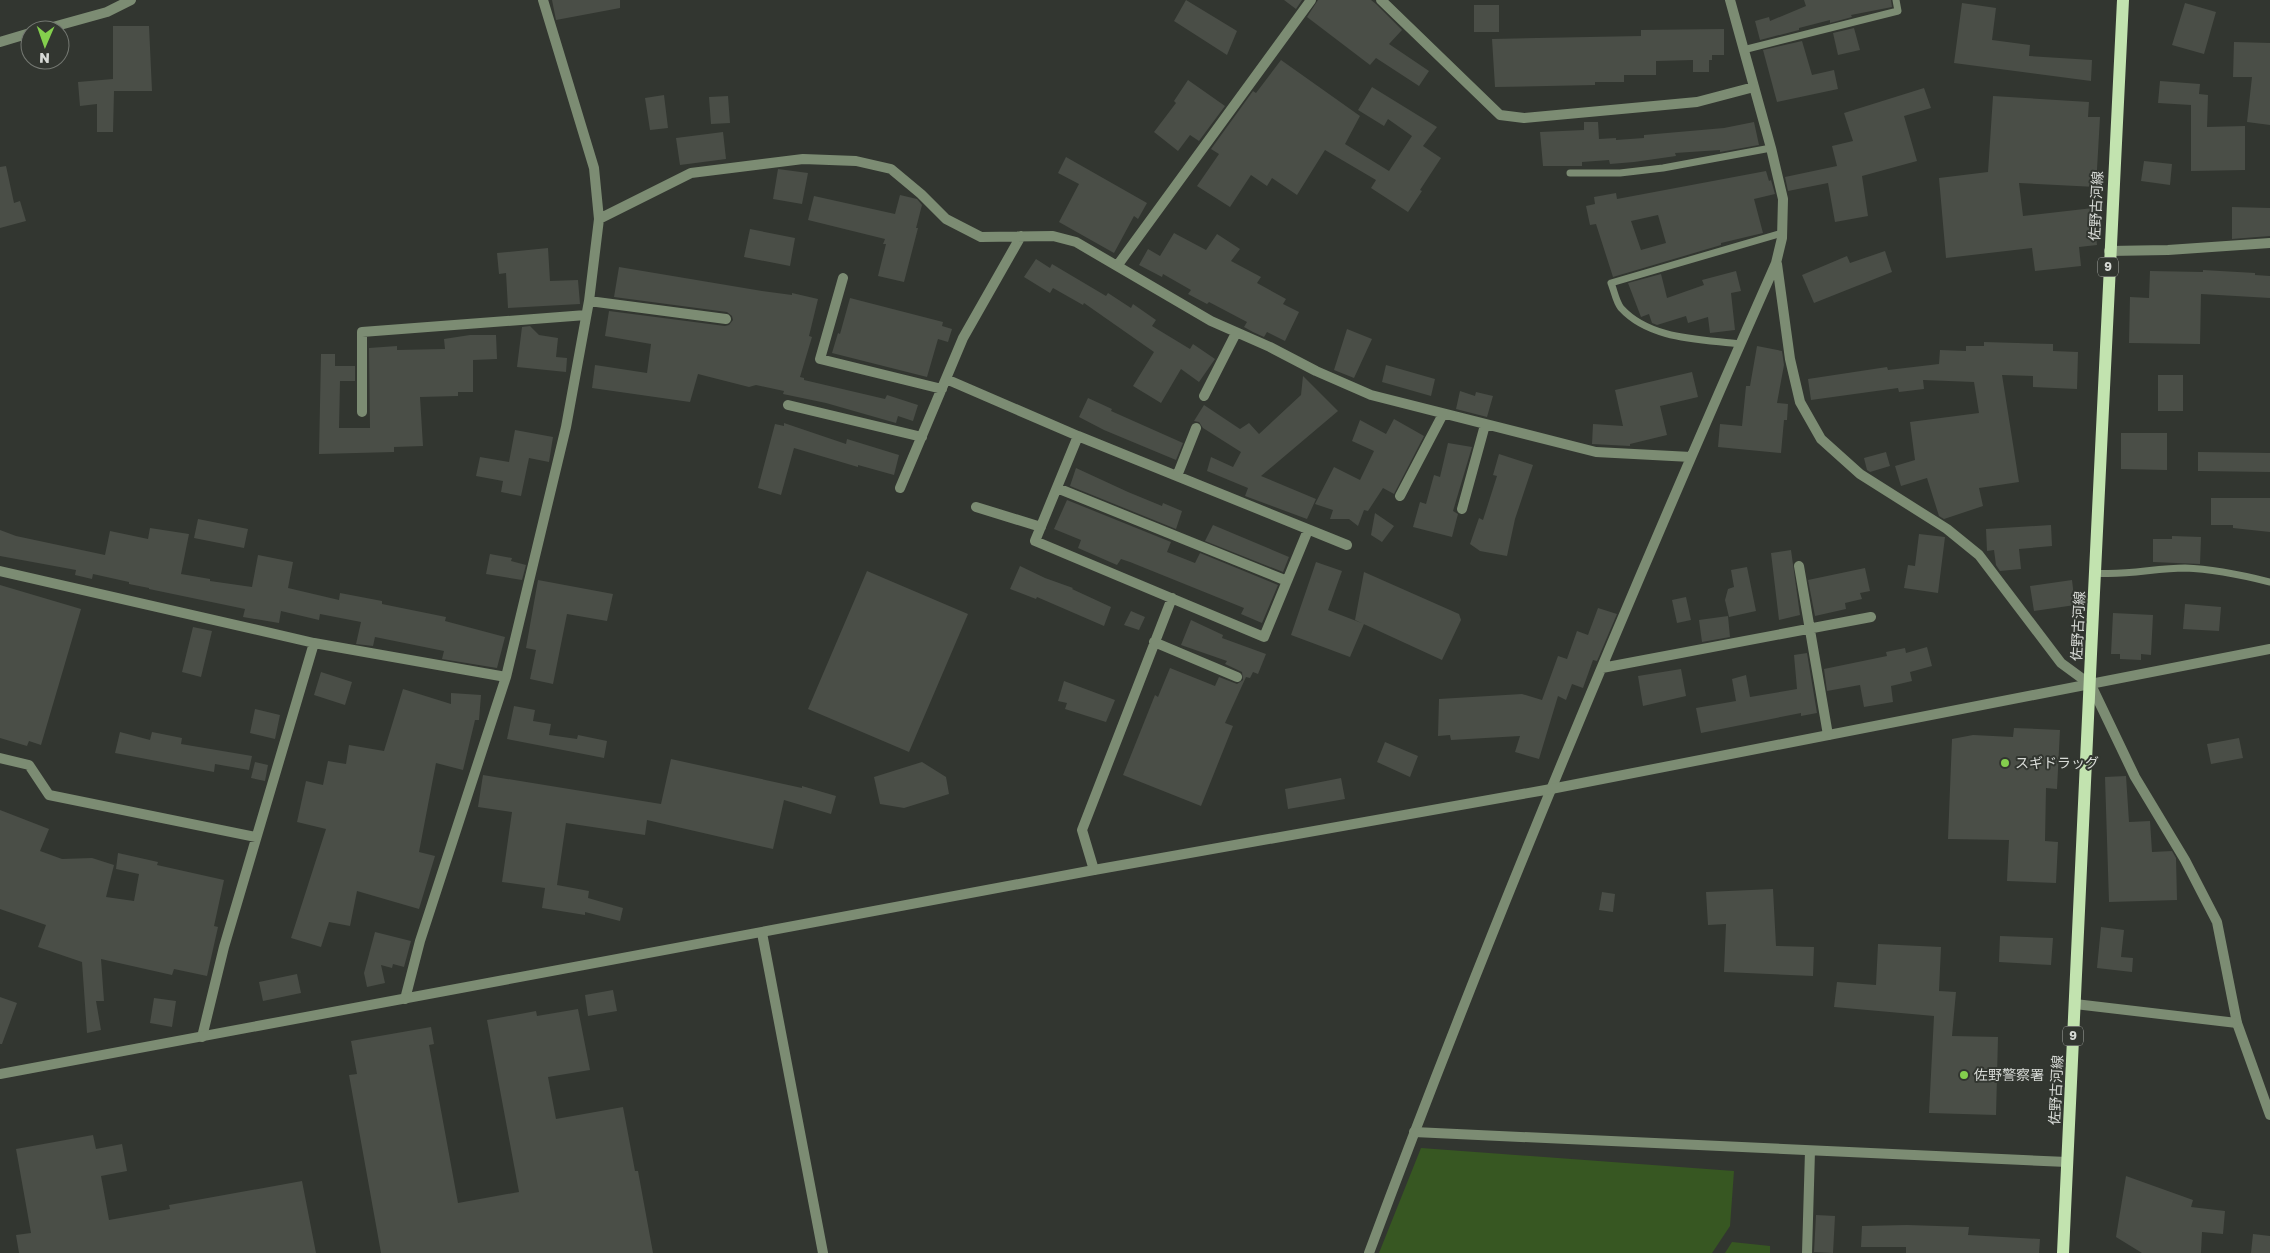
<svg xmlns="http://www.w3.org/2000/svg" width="2270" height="1253" viewBox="0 0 2270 1253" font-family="'Golos Text','Noto Sans JP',sans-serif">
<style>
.green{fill:#375722}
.building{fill:#4a4e47;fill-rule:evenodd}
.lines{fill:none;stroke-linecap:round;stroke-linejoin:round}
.service{stroke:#7c8c73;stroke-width:7}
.minor{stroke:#7c8c73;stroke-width:10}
.tertiary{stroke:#7c8c73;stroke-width:10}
.primary{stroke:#c2e3af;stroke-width:12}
.poi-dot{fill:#84cf4d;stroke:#323630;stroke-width:2}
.labels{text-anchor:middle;stroke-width:4;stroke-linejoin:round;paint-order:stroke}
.shield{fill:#323630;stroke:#a6a9a4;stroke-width:1}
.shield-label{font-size:12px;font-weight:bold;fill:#d7dad6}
.street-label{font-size:14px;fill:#d7dad6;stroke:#323630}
.poi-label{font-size:14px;fill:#d7dad6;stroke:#323630;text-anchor:start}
</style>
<rect width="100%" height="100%" fill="#323630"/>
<path class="green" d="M1421,1148l313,23 -4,55 -18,27h-333z
M1732,1242l38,4v7h-45z"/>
<path class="building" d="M552,0h68v8l-64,12z
M1186,0l51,31 -10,24 -53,-34z
M1284,0h18l-6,9z
M1318,0h53l5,4 26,26 -13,14 40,27 -10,15 -43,-28 -6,7 -63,-48z
M1804,0h87l1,7 -41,8 1,2 -22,6v-3l-31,8v2l-39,10 -5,-19 14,-4 1,4 36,-15z
M1962,3l34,5 -4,32 38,5 -1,11 63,4 -1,21 -137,-18z
M2185,3l31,9 -12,42 -32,-9z
M1474,5h25v27h-25z
M113,26h36l3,65h-38l-1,41h-16v-28l-17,2 -2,-24 35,-3z
M1854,28l6,22 -22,5 -5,-22z
M1724,29v26h-12v5h-3v12h-16v-12l-37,1v14h-32v7h-29v3l-100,2 -3,-48 149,-3v-6z
M1802,41l10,34 22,-5 4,19 -61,13 -14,-52z
M2234,42l36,1v82l-23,-3 5,-45h-19z
M1281,60l79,56 -15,28 44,27 23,-35 -24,-17 -4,7 -26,-16 14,-23 65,40 -14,19 18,12 -21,32 2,1 -14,21 -37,-24 5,-8 -51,-30 -28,45 -25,-17 -5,8 -16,-11 -21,32 -33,-21 22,-32 -8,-5 42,-58 3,2z
M1188,80l37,26 -26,35 -9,-6 -12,16 -24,-19 22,-29 -2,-2z
M2160,81l40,3 -1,10 9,1 -1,32 38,-1v44l-54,1v-66l-33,-2z
M1924,88l7,20 -27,8 13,45 -55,15 6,40 -33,6 -7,-39 -40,8 -3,-14 52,-11 -5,-20 21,-5 -9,-28z
M664,95l4,33 -18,2 -5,-32z
M728,96l2,27 -19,1 -2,-27z
M1993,96l96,6 -1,15h12l-4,70 -77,-4 4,33 70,-8 4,37 -18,2 2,19 -46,5 -3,-23 -86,10 -7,-80 49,-6z
M1584,122h14l1,17 17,-1v2l28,-2v-3l80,-7 30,-6 5,23 -39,7v-2l-45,3 1,3 -42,6 -24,2 -1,-4 -27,2v4h-39l-3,-34 44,-2z
M723,132l3,27 -46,6 -4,-27z
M1066,157l81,46 -9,16 -4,-3 -20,37 -55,-31 20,-38 -21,-11z
M2144,161l28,3 -2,21 -29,-4z
M6,166l8,37 6,-2 6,20 -26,7v-61z
M778,169l30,4 -6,31 -29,-5z
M1766,171l3,10 2,-1 4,14 -21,5 9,34 -42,10v2l-108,32 -17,-53 -6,1 -4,-19 9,-2 -1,-7 22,-4 1,6zM1658,215l8,28 -25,7 -10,-29z
M900,195l17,4 5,6 -6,23h2l-14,54 -26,-6 8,-32h-3l2,-5 -77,-19 6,-24 81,18z
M2232,207l38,1v28l-38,3z
M750,229l45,9 -5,28 -46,-9z
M1174,233l32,17 11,-16 23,15 -9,12 30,16 -4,6 29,16 -3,5 16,8 -14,29 -18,-9 -3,5 -11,-5 -9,-5 3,-5 -38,-20 -2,2 -19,-10 3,-4 -28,-16 -1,3 -23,-12 9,-16 12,7z
M548,248l2,33 28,-1 2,24 -72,4 -2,-35 -7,1 -2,-21z
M1885,251l7,21 -78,31 -12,-28 45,-19 3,7z
M1036,259l14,9 2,-4 54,32 2,-3 23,15 2,-4 23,16 -4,6 38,23 3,-5 22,15 -16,23 -18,-13 -20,34 -28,-17 21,-34 -70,-49 -1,2 -30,-17 -3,5 -26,-16z
M619,267l143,24 30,4v-2l26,6 -9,37 3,1 -12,40 4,1v2l81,19 2,-4 31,10 -5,16 -15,-5 -2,7 -70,-20 -43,-9 1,-3 -28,-6 -7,2 -51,-13 -8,28 -98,-14 3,-23 52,8 4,-29 -46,-8 4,-25 116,15 4,-1 4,-5 -1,-4 -5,-4 -113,-15z
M2203,270l52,3v2l15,1v22l-69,-4 -1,50 -71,-1 1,-46 19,1 1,-27 53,1z
M1736,271l5,20 -10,2 4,37 -25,3 -2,-16 -20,6 -2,-7 -29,9 -5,-2 -3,-9 -8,3 -13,-34 33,-9 6,24 37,-13 -2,-5z
M850,298l93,24 -1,4 10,3 -4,13 -10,-3 -11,38 -95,-24 6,-20 2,1z
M530,326l9,9 19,3 -2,19 11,1 -1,14 -49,-5 5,-40z
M1347,329l25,10 -18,39 -20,-8z
M470,335h26l1,24 -24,1v32h-15v4l-38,1 3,49 -29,1v5l-75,2 2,-100h14v12h20v15h-15l-1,47h31l-1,-80 28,-2v4l48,-1 -1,-10z
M1984,342l69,2v7l25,1 -1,37 -44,-2v-11l-31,-1 17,107 -40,6 4,18 -39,13 -5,-3 -12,-38 -26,8 -6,-20 20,-6 -5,-38 69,-9 -5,-31 -51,-2 1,9 -25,3 -1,-4 -87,12 -3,-21 79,-12 1,3 51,-6 1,-14 26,1v-5h18z
M1757,346l25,5 2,14 -7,38 11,1 -1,16h-3l-3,33 -63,-6 2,-23 22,2 4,-40h4z
M1386,365l49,14 -4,17 -49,-14z
M1692,372l6,25 -38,9 7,29 -37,9v2l-38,-2 1,-20 30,2 -8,-36z
M2158,375h25v36h-25z
M1303,376l35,35 -77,65 55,23 -9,20 -62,-23 3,-8 -41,-17 4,-14 22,10 8,-15 -38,-24 -4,-6 -5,-1 10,-16 36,24 9,-6 10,11 42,-39z
M1460,391l15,5 1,-4 17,4 -6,21 -31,-8z
M1088,398l24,11 -1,2 72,32 -7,17 -72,-30 -25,-13z
M1394,419l30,17 -30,58 -11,-6 -15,23 -4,-1 -6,16 -9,-7h-19l3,-9 -18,-6 19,-37 26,13 14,-29 -22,-10 8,-21 26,14z
M784,423l62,21 1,-5 52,16 -5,20 -36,-10v2l-64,-19 -13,47 -23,-7 17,-64 9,2z
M515,430l38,7 -4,25 -20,-4 -8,38 -20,-4 2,-11 -27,-5 4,-19 29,5z
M2121,433h46v37l-46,-1z
M1448,443l24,4 -19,64 5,3 -6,23 -39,-10 7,-25 6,2 8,-29 6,2z
M1886,452l4,14 -20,6 -3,-2 -3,-12z
M2198,452l72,1v19l-72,-1z
M1499,454l34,11 -18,54 -8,37 -27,-5 -10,-7 9,-26 4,2 14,-44 -4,-1z
M1076,468l52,24 34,14 1,-3 19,8 -6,18 -106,-43z
M2211,498h59v34l-37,-4v-3h-22z
M1067,500l104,42 -4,10 28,11 5,-10 78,32 -16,38 -21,-9 3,-6 -114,-46 -9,-3 -4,6 -39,-17 3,-8 -27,-11z
M1375,513l19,13 -12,16 -11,-7z
M198,519l50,10 -4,19 -50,-10z
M1213,525l76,32 -6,15 -78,-31z
M2051,525l1,21 -33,3 2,20 -21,2 -4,-6 -2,-15 -7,1 -1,-22z
M150,528l39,6 -8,40 29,5v2l42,6 6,-32 35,7 -5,26 51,12 1,-7 42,8v3l64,13 -1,4 60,16 -8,31 -55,-9 2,-8 -69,-14 -2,9 -17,-2 5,-22 -41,-8 -1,6 -38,-9 -2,12 -36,-6 2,-8 -96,-20v-1l-20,-4v-2l-36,-8 -1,5 -17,-4 1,-5 -76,-14v-26l16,6 89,19 5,-24 38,8z
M1919,534l26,3 -7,56 -34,-5 4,-23 7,1z
M2172,536l29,1 -1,27 -47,-2v-23h19z
M1791,550l9,65 -21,5 -8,-67z
M490,554l22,4 -1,3 15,4 -4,15 -36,-6z
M1316,562l26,9 -14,39 36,14 -14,33 -59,-22z
M1020,566l25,12 28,10 -1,1 39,18 -7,19 -67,-29 -1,2 -26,-10z
M1747,567l9,44 -27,6 -4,-17 3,-11 6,-2 -3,-17z
M1865,568l5,23 -10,2 2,6 -17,4 1,6 -31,7 -7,-36z
M867,571l101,43 -59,138 -101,-43z
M1364,572l95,42 2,6 -19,40 -87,-40z
M538,580l75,14 -6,27 -40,-7 -14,70 -23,-5 6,-29 -10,-2z
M2072,580l3,25 -41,6 -4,-25z
M0,585l81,24 -40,136 -12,-4 -2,5 -27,-8z
M1686,597l5,23 -14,3 -5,-23z
M2185,604l36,3 -2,24 -36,-2z
M1598,608l19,6 -20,47 -4,-1 -10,28 -11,-4 -6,16 -8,-4 -19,63 -24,-7 5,-16 -69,4 -1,-5 -12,1 1,-37 83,-5 20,6 16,-44 9,3 10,-28 11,4z
M1131,611l14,6 -6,13 -15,-5z
M2113,613l40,2 -2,40 -10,-1v6l-21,-1v-5h-9z
M1728,616l2,21 -28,5 -3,-22z
M1191,620l32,15 -1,3 44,16 -8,20 -5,-2 -3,6 -4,-1 -21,46 8,3 -32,80 -78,-31 32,-80 3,2 12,-29 45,18 4,-9 18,7 6,-4 -1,-8 -17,-8 2,-3 -46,-16z
M193,627l19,4 -11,46 -19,-5z
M1927,647l5,19 -22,6 2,9 -21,5 2,16 -29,5 -4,-22 -33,6 -3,-22 63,-13 -1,-4 19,-4 1,5z
M1807,653l10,60 -16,3v-3l-100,20 -5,-25 40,-7 -4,-22 14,-4 4,22 47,-8 -3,-34z
M1681,669l5,27 -43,10 -5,-30z
M321,672l31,10 -7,23 -31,-10z
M1064,681l51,19 -9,22 -41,-13 2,-6 -9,-2z
M403,689l48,15v-11l30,2 -2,25h-4l-12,50 -27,-7 -17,89 16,4 -16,53 -62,-18 -7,35 -21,-4 -8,25 -30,-9 35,-109 -29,-7 9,-41 17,4 5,-24 18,3 3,-19 35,6z
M514,706l21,4 -2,11 18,3 -2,11 28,4 1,-4 29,6 -3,17 -97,-19z
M255,709l25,6 -5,24 -25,-6z
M2014,728l46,2 -3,59 -11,-1 -1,53 13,1 -2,41 -49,-2 2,-41 -61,-1 4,-100 21,-4 40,2z
M120,732l30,8 2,-8 30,6 -1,6 71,12 -3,14 -34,-6 -1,8 -99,-19z
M2239,738l4,20 -32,6 -4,-20z
M1385,742l33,14 -8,21 -33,-15z
M671,759l131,29v-2l34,10 -5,18 -47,-14 -11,49 -126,-29 -2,15 -79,-12 -9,62 32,6 -1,7 35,10 -3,13 -35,-9v3l-43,-7 3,-20 -43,-6 10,-70 -34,-5 5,-32 178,29z
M255,762l13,3 -3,16 -14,-3z
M922,762l24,15 3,17 -45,14 -24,-4 -6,-27z
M2126,776l3,46 21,-1 2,31 20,-1 4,7 1,42 -68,2 -4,-125z
M1341,778l4,21 -57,10 -3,-20z
M0,810l49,19 -9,22 22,8 30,-1 22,7 -8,32 28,4 5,-27 -23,-5 2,-16 40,9 -1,3 67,15 -10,46 4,1 -11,49 -33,-7 -2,6 -71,-16 3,42h-8l5,29 -14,3 -5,-71 -44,-15 8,-22 -46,-16z
M1773,889l3,57 38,1 -1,29 -89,-4 2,-48 -18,1 -2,-33z
M1602,892l13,2 -2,18 -14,-2z
M2101,927l23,3 -3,27 12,1 -1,14 -35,-4z
M375,932l36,9 -7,26 -11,-3 -1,4 -11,-3 4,18 -18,4 -3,-14z
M2000,936l53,2 -2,27 -52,-3z
M1878,944l63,3 -2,44 17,1 -4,44 46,1 -2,78 -67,-2 5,-97 -100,-9 3,-25 39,3z
M297,974l4,19 -38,8 -4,-19z
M613,990l4,21 -29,5 -3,-21z
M0,997l17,6 -15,41h-2z
M154,998l22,3 -4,26 -22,-4z
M578,1009l12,61 -42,7 8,42 67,-12 12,64h3l15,82h-272l-32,-178 8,-1 -6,-33 80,-14 3,17 -5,1 29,158 61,-11 -32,-172 49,-9 1,5z
M93,1135l3,14 26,-5 5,27 -26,5 8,44 61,-11 -1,-4 133,-24 14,72h-297l-3,-18 15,-2 -15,-84z
M2126,1176l67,24 -2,7 34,4 -2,23 -21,-2 -1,21h-59l-26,-16z
M1816,1215l19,1 -2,37 -19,-1z
M1907,1225l62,2 -1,8 72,4 -1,14h-133v-6h-45l1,-21z
M2253,1234l17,2v17h-19z"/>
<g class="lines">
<path class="service" d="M1743,50l155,-39 -2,-11
M1570,173h50l43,-5 108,-20
M1740,344c-39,-5 -90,-4 -119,-36 -5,-6 -7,-18 -10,-25l171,-50
M2096,573c30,3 59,-5 89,-5 30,1 57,7 85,14"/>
<path class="minor" d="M1381,0l119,115 24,3 173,-16 57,-15
M42,30l65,-18 24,-12
M0,42l30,-9
M599,219l92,-46 112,-14 53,2 35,8 30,25 25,25 35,18 72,-1 23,6 135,79 59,26 46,24 55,24 225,57 95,5
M2109,251l59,-1 102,-7
M1777,264l13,95 10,43 21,37 39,35 87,55 32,26 82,108 30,22 44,92 50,83 32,62 20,101 33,92
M1117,266l194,-266
M843,278l-23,81 122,30
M589,301l137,18
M946,379l132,57
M1204,396l32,-63
M788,405l134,32
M362,412v-80l224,-17
M1177,476l19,-48
M900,488l63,-150 58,-102
M1057,488l230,93
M1400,496l43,-82
M976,507l65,20
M1462,509l23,-84
M1308,530l-44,107 -229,-96 43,-105 269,109
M1799,566l29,169
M0,571l314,72
M1154,642l83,35
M1602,668l269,-51
M0,758l29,7 20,30 207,42
M1094,870l-12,-40 90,-232
M405,999l15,-58 86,-264 60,-250 23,-126 10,-82 -5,-51 -51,-168
M202,1037l22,-90 90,-304 192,34
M1369,1253c124,-334 263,-664 407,-990l6,-25 1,-39 -12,-51 -41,-148"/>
<path class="tertiary" d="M762,933l61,320
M2075,1004l162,19
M0,1074l1094,-204 457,-81 719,-140
M1414,1132l653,30
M1807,1253l3,-102"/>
<path class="primary" d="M2063,1253c21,-418 37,-835 60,-1253"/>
</g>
<g class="poi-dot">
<circle cx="2005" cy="763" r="5"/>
<circle cx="1964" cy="1075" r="5"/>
</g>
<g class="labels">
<g class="shield">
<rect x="2098" y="257.5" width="20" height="19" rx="4"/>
<rect x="2063" y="1026.5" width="20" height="19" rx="4"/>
</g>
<g class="shield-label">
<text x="2108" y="271">9</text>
<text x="2073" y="1040">9</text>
</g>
<g class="street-label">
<text transform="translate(2096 206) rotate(-87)" y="5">佐野古河線</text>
<text transform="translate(2078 626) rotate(-87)" y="5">佐野古河線</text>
<text transform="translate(2056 1090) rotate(-87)" y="5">佐野古河線</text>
</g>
<g class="poi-label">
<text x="2015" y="768">スギドラッグ</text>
<text x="1974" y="1080">佐野警察署</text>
</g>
</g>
<g transform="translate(45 45) rotate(182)"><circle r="24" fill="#323630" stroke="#747872"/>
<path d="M0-4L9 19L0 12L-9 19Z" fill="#84cf4d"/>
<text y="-8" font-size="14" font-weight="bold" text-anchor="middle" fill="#d7dad6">N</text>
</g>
</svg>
